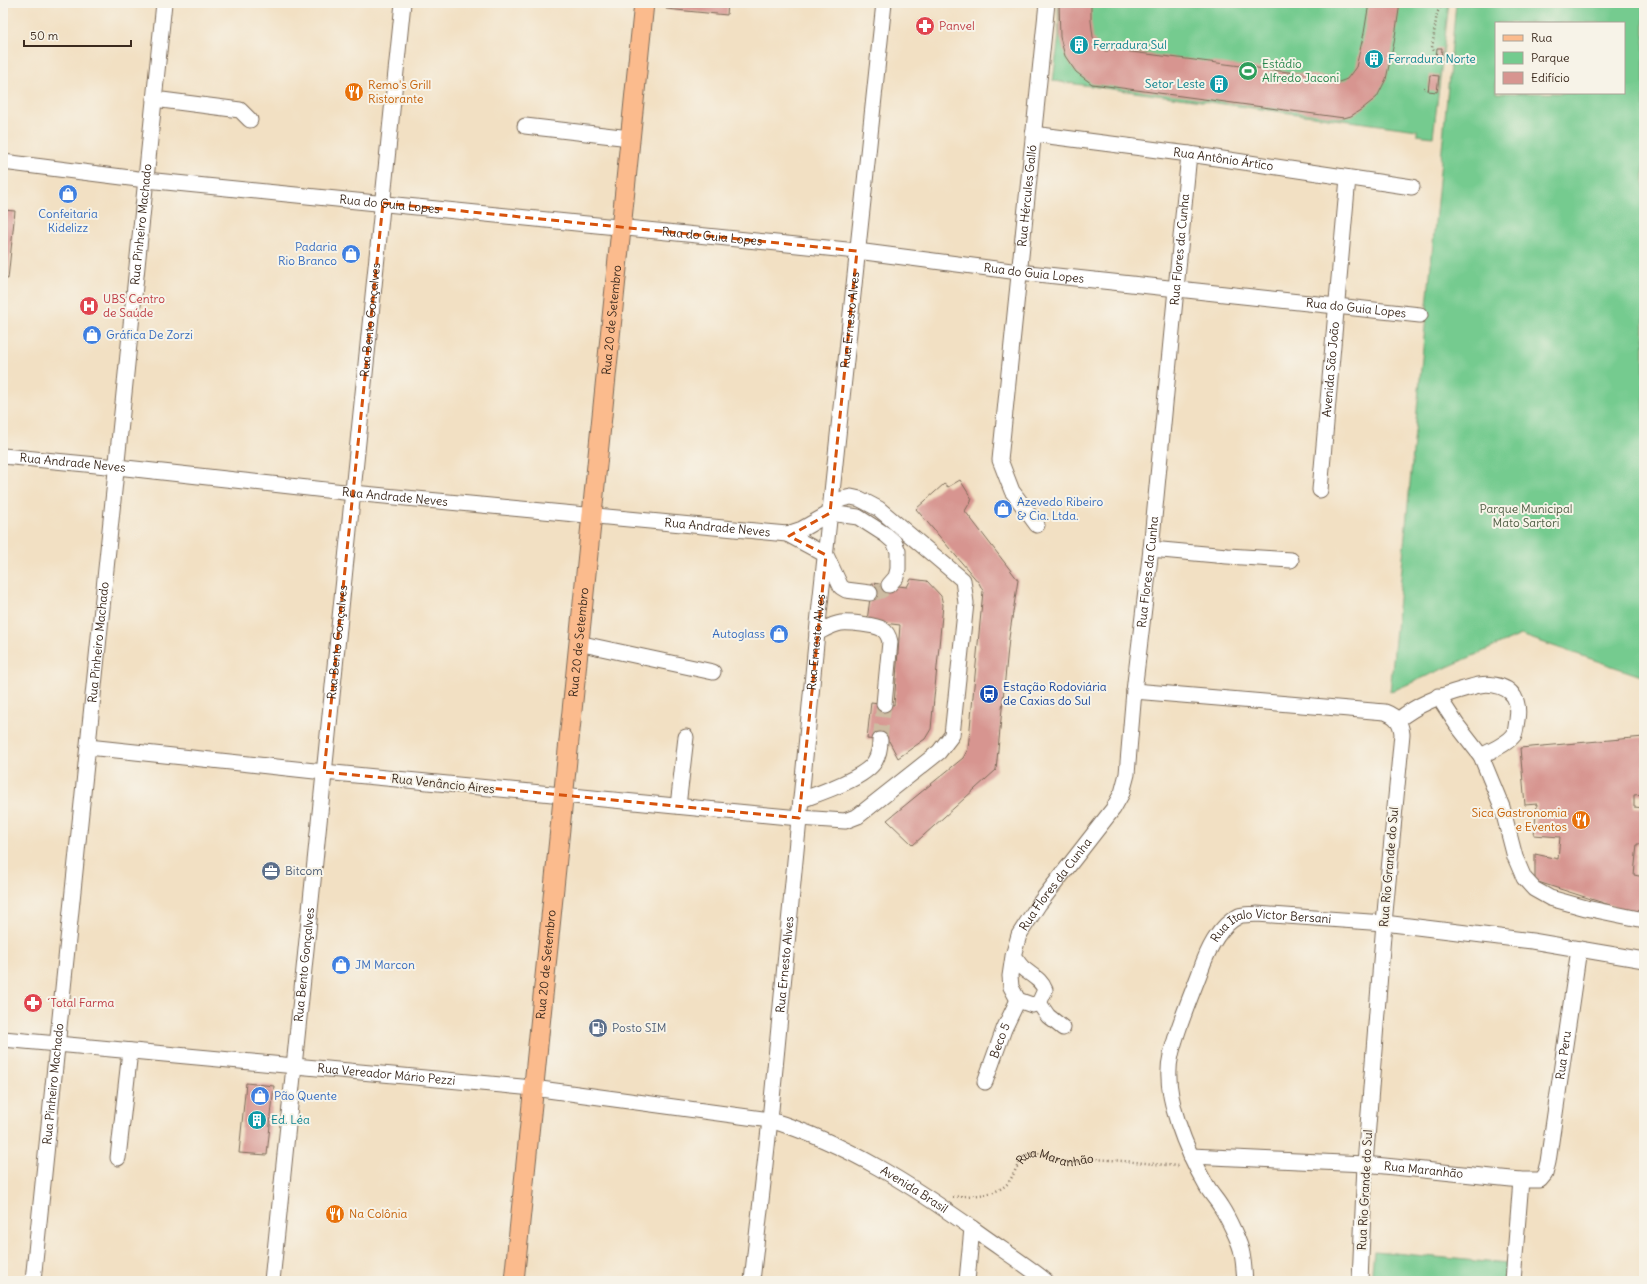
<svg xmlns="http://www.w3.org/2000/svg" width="1647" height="1284" viewBox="0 0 1647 1284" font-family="Delius,sans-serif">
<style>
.green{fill:#74cb8f;stroke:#587a56;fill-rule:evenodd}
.building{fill:#d79590}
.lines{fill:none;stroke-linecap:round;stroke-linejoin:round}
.minor-tunnel{stroke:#cdbca2;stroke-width:15;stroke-dasharray:15 8;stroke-linecap:butt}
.minor-casing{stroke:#7b6a58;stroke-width:17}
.major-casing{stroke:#7b6a58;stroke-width:21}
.path{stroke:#7b6a58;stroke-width:2.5;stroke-dasharray:1 3;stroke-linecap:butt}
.minor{stroke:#fff;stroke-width:15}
.major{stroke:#fbbb8d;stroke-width:19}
.marked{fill:none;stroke:#d7540e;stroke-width:3;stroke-dasharray:8 5;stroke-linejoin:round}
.labels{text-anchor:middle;stroke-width:4;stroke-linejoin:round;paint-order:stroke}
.health-label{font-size:12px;fill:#be3a42;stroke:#f7f3e8;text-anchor:start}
.culture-label{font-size:12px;fill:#0d838f;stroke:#f7f3e8;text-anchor:start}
.leisure-label{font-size:12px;fill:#27864d;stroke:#f7f3e8;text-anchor:start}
.food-label{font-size:12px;fill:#c56008;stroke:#f7f3e8;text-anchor:start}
.street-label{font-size:12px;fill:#3b2a1e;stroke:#f7f3e8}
.shop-label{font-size:12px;fill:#366cbe;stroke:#f7f3e8;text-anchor:start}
.park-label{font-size:12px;fill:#4c5a40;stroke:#f7f3e8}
.transit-label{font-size:12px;fill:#164399;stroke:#f7f3e8;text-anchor:start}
.service-label{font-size:12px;fill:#4e5e75;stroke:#f7f3e8;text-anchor:start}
</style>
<rect width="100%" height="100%" fill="#f7f3e8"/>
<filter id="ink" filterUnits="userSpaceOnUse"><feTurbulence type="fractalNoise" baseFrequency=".025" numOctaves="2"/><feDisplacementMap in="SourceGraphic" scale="8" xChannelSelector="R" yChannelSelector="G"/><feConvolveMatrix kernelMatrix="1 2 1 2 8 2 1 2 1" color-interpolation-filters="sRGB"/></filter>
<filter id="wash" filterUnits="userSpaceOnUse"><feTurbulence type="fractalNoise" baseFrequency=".012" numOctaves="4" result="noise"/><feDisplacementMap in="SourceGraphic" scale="16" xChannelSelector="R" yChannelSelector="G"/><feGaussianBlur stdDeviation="0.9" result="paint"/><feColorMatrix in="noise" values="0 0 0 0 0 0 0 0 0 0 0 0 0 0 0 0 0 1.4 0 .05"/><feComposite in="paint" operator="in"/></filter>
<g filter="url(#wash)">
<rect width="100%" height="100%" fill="#f2e0c3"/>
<path class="green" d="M1058,3h391l-16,134 -16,-2v-5l-364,-49 6,-46z
M1456,3h188v674l-123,-42 -131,57zM1496,23h128v70h-128z
M1374,1251l133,13 -2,17h-134z"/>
<g id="blocks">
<path class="building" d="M666,3h62l-1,12 -61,-6z
M1059,3h32v18l2,16 4,8 8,6h3v-2l227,29v4h4l8,-3 9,-12 8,-34 5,-30h31l-6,40 -8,36 -9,18 -15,12 -11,7 -7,2 -252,-34 -16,-12 -11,-16 -5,-19z
M1437,48h5l-1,12h-5z
M1430,75l9,1 -2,16 -9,-1z
M3,210l12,1 -7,68 -5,-1z
M960,480l12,19 -7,12 53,69 -9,58 -13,132 -83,75 -26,-25 76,-62 5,-9 15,-158 -4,-8 -63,-74 28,-25 4,3z
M911,579l16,2 14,15 2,9 -12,124 -6,10 -27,19 -9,-17 -22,-2 4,-37 23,3 6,-80 -33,-4 5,-38 35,4z
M1644,737v57l-10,1v12l10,1 -1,36h-6l-3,31 10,2v39l-109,-35v-27l23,5 2,-22 -26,-2 3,-31 -12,1 -5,-57z
M246,1083l28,3 -7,69 -28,-2z"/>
</g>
</g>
<g filter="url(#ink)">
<use href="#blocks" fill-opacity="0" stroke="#7b6a58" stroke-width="1"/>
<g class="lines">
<path class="minor-tunnel" d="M870,593c9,0 14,-3 19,-8
M880,740l4,-36"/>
<g class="minor-casing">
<g id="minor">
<path d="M154,99l86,11 10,10"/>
<path d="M525,126l105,12"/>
<path id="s2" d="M1033,134l156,20 223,33"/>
<path id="s3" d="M3,162l143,18 711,71 162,21 401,43"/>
<path id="s4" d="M3,456l114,11 236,26 434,41 15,-5 28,-16 6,-11 6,-3 9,-2 9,2 19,10 84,71 3,23 -14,132 -13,17 -81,64 -13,5 -46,-3 -475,-46 -236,-25"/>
<path id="s5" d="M1320,490l28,-312"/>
<path d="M830,513l28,4 28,18 8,7 4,9v18l-2,8 -7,8"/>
<path id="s6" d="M1037,525l-25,-34 -12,-31 47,-457"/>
<path d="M787,534l39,21 15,32 5,3 24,3"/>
<path d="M1151,549l76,7 64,4"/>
<path d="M817,633c8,-4 16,-9 24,-10 8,-1 35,2 41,6 5,3 7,8 8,13l-6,62"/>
<path d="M578,643l135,29"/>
<path d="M1134,691l251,21c11,4 16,10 17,22l-18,189 -19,241 -5,117"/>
<path d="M1438,696l19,29 24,31 21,51 13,50 9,21 10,11 16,9 36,10 58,12"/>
<path d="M1398,720c20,-16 41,-24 66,-31 10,-3 19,-6 30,-4 20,3 26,17 23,35 -1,5 -1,11 -3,15 -8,10 -22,15 -33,21"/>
<path d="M801,800c19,-7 65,-22 74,-39 4,-7 5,-13 5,-21"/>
<path d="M678,806l8,-69"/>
<path id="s7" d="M1013,956c4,4 7,10 11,13 8,7 17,10 21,21l-6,13 -7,2 -14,-5 -7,-13 -1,-11 3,-20 6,-21 20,-31 74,-95 9,-16 5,-19 7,-83 17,-142 38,-395"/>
<path d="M1039,1003l9,13 15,12"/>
<path id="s8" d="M3,1039l530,49 237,32c77,23 144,67 209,113 22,16 46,31 67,48"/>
<path id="s9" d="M985,1082l19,-53 14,-29"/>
<path id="s10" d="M1191,1156l174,8 156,16h19l5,-6 3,-12 31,-213"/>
<path d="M118,1158l12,-107"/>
<path id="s11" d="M33,1281l131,-1278"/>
<path id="s12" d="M272,1281l131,-1278"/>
<path id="s13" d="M752,1281l18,-161 47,-487 67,-630"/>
<path d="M967,1281l5,-53"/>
<path id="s14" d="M1245,1281c-1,-9 -1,-18 -3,-27 -1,-10 -15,-38 -21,-47 -4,-7 -10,-13 -14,-20 -19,-33 -46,-93 -36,-132 6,-27 19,-56 29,-83 7,-20 18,-46 39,-56 5,-2 13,-1 18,-2l127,9 148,18 112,19"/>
<path d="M1513,1281l8,-101"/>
</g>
</g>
<g class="major-casing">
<g id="major">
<path id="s15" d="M514,1281l130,-1278"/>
</g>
</g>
<g class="path">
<path d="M1436,54l-4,-6 5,-35 6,-10"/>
<path d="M1424,88l5,1"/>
<path id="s1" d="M953,1197c18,-2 39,0 53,-12 9,-8 11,-27 23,-31 13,-4 26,7 38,8 8,1 16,-3 24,-3 30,1 59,5 88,7"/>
</g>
<use href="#minor" class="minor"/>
<use href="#major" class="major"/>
</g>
</g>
<path class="marked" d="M383,203l474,48 -27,262 -41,23 37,19 -27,263 -475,-46z"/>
<defs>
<g id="pharmacy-disc" transform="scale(1)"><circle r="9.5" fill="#e0444e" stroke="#f7f3e8"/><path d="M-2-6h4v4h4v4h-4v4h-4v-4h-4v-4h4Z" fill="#fff"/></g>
<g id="building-disc" transform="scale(1)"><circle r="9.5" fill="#0f9aa8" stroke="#f7f3e8"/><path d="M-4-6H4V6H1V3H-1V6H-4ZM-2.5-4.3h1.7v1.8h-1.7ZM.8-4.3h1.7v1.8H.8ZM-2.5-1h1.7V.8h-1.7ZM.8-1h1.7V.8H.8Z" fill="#fff"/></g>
<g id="stadium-disc" transform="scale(1)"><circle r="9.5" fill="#2e9e5b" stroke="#f7f3e8"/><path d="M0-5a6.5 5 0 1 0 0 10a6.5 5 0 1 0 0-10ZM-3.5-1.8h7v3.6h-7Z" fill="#fff"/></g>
<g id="restaurant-disc" transform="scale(1)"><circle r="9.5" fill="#e8710a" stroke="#f7f3e8"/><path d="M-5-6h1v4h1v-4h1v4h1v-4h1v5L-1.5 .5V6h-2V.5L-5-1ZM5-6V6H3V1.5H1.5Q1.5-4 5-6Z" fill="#fff"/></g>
<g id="shop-disc" transform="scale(1)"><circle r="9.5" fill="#3f7fe0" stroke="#f7f3e8"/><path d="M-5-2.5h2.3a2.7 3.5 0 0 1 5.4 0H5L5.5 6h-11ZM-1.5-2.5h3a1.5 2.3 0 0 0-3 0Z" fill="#fff"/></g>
<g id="hospital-disc" transform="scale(1)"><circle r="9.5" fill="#e0444e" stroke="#f7f3e8"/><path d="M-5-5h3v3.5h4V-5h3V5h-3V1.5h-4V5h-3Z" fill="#fff"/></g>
<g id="bus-disc" transform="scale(1)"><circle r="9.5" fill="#1a4fb4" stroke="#f7f3e8"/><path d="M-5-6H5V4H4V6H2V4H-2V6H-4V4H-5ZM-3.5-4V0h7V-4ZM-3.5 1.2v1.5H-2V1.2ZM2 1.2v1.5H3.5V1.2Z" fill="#fff"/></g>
<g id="office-disc" transform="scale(1)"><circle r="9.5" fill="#5c6f8a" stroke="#f7f3e8"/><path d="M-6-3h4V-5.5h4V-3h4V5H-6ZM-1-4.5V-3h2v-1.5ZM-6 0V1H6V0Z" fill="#fff"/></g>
<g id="fuel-disc" transform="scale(1)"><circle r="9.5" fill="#5c6f8a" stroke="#f7f3e8"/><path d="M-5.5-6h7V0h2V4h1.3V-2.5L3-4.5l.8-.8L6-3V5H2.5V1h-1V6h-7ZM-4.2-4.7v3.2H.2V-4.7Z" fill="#fff"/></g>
</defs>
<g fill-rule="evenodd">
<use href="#pharmacy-disc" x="925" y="26"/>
<use href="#building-disc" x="1079" y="45"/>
<use href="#building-disc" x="1374" y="59"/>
<use href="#stadium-disc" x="1248" y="71"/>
<use href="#building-disc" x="1219" y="84"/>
<use href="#restaurant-disc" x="354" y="92"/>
<use href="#shop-disc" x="68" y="194"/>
<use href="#shop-disc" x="351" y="254"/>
<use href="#hospital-disc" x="89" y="306"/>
<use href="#shop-disc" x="92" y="335"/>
<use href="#shop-disc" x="1003" y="509"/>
<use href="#shop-disc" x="779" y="634"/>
<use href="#bus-disc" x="989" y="694"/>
<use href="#restaurant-disc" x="1581" y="820"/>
<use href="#office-disc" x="271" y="871"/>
<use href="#shop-disc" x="341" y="965"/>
<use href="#pharmacy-disc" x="33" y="1003"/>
<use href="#fuel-disc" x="598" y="1028"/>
<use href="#shop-disc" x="260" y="1096"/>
<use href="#building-disc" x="257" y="1120"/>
<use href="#restaurant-disc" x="335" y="1214"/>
</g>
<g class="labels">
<g class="health-label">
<text x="939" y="30">Panvel</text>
<text x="103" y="303">UBS Centro<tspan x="103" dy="14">de Saúde</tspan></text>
<text x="47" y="1007">´Total Farma</text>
</g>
<g class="culture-label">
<text x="1093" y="49">Ferradura Sul</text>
<text x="1388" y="63">Ferradura Norte</text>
<text x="1205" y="88" text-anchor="end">Setor Leste</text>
<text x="271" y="1124">Ed. Léa</text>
</g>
<g class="leisure-label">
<text x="1262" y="68">Estádio<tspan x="1262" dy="14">Alfredo Jaconi</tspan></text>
</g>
<g class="food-label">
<text x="368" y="89">Remo's Grill<tspan x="368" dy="14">Ristorante</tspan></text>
<text x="1567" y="817" text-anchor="end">Sica Gastronomia<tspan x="1567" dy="14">e Eventos</tspan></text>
<text x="349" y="1218">Na Colônia</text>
</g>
<g class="street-label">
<text dy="4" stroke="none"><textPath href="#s2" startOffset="192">Rua Antônio Ártico</textPath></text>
<text dy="4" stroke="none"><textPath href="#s6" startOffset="341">Rua Hércules Galló</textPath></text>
<text dy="4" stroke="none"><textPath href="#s3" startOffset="389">Rua do Guia Lopes</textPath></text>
<text dy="4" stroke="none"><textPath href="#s11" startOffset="1062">Rua Pinheiro Machado</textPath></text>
<text dy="4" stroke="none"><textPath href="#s3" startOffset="713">Rua do Guia Lopes</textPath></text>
<text dy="4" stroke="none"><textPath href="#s7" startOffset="874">Rua Flores da Cunha</textPath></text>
<text dy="4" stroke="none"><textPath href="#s3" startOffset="1037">Rua do Guia Lopes</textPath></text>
<text dy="4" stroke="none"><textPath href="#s3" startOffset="1361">Rua do Guia Lopes</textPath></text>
<text dy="4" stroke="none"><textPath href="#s12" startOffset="966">Rua Bento Gonçalves</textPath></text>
<text dy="4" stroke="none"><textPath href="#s15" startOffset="966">Rua 20 de Setembro</textPath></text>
<text dy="4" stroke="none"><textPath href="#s13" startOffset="966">Rua Ernesto Alves</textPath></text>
<text dy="4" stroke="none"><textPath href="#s5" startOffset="121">Avenida São João</textPath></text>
<text dy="4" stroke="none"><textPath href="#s4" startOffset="70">Rua Andrade Neves</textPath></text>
<text dy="4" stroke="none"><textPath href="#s4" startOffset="394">Rua Andrade Neves</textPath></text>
<text dy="4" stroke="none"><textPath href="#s4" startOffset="718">Rua Andrade Neves</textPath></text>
<text dy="4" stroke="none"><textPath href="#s7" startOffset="550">Rua Flores da Cunha</textPath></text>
<text dy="4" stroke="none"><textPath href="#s11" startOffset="642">Rua Pinheiro Machado</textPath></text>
<text dy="4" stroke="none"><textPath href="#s12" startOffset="642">Rua Bento Gonçalves</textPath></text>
<text dy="4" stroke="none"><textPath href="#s15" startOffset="642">Rua 20 de Setembro</textPath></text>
<text dy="4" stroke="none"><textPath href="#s13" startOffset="642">Rua Ernesto Alves</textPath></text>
<text transform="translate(443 784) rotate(6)" y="4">Rua Venâncio Aires</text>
<text transform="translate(1389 867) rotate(-85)" y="4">Rua Rio Grande do Sul</text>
<text dy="4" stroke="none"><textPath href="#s7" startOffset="214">Rua Flores da Cunha</textPath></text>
<text dy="4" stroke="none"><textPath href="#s14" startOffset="429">Rua Italo Victor Bersani</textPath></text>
<text dy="4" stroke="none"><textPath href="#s12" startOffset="318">Rua Bento Gonçalves</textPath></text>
<text dy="4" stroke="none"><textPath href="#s15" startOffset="318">Rua 20 de Setembro</textPath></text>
<text dy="4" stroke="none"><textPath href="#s13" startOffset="318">Rua Ernesto Alves</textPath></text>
<text dy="4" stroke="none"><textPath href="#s9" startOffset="44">Beco 5</textPath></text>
<text dy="4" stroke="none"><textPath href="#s10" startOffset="478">Rua Peru</textPath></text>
<text dy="4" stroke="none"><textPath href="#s8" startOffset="385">Rua Vereador Mário Pezzi</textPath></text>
<text dy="4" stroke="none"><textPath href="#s11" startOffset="198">Rua Pinheiro Machado</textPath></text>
<text dy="4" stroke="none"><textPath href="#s1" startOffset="121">Rua Maranhão</textPath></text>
<text dy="4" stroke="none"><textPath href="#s10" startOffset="233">Rua Maranhão</textPath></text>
<text dy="4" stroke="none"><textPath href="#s8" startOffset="932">Avenida Brasil</textPath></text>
<text transform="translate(1365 1190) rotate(-87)" y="4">Rua Rio Grande do Sul</text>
</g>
<g class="shop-label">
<text x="68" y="218" text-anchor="middle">Confeitaria<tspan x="68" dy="14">Kidelizz</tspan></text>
<text x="337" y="251" text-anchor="end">Padaria<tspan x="337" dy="14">Rio Branco</tspan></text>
<text x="106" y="339">Gráfica De Zorzi</text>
<text x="1017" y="506">Azevedo Ribeiro<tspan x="1017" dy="14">&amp; Cia. Ltda.</tspan></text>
<text x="765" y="638" text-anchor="end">Autoglass</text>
<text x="355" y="969">JM Marcon</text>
<text x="274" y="1100">Pão Quente</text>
</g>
<g class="park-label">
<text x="1526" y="513">Parque Municipal<tspan x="1526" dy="14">Mato Sartori</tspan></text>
</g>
<g class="transit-label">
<text x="1003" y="691">Estação Rodoviária<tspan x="1003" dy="14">de Caxias do Sul</tspan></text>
</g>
<g class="service-label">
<text x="285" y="875">Bitcom</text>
<text x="612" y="1032">Posto SIM</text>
</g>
</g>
<rect width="1647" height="1284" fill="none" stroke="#f7f3e8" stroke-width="16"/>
<rect x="1495" y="22" width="130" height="72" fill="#f7f3e8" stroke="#aca397"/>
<rect x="1503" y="35" width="20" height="6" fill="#fbbb8d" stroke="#aca397"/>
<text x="1531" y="42" font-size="12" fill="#3b2a1e">Rua</text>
<rect x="1503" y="52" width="20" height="12" fill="#74cb8f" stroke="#aca397"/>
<text x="1531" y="62" font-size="12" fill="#3b2a1e">Parque</text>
<rect x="1503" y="72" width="20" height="12" fill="#d79590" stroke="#aca397"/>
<text x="1531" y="82" font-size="12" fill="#3b2a1e">Edifício</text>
<path d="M24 40v6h107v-6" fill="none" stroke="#3b2a1e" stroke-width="2"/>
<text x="30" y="40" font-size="12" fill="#3b2a1e" stroke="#f7f3e8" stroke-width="3" paint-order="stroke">50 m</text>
</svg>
